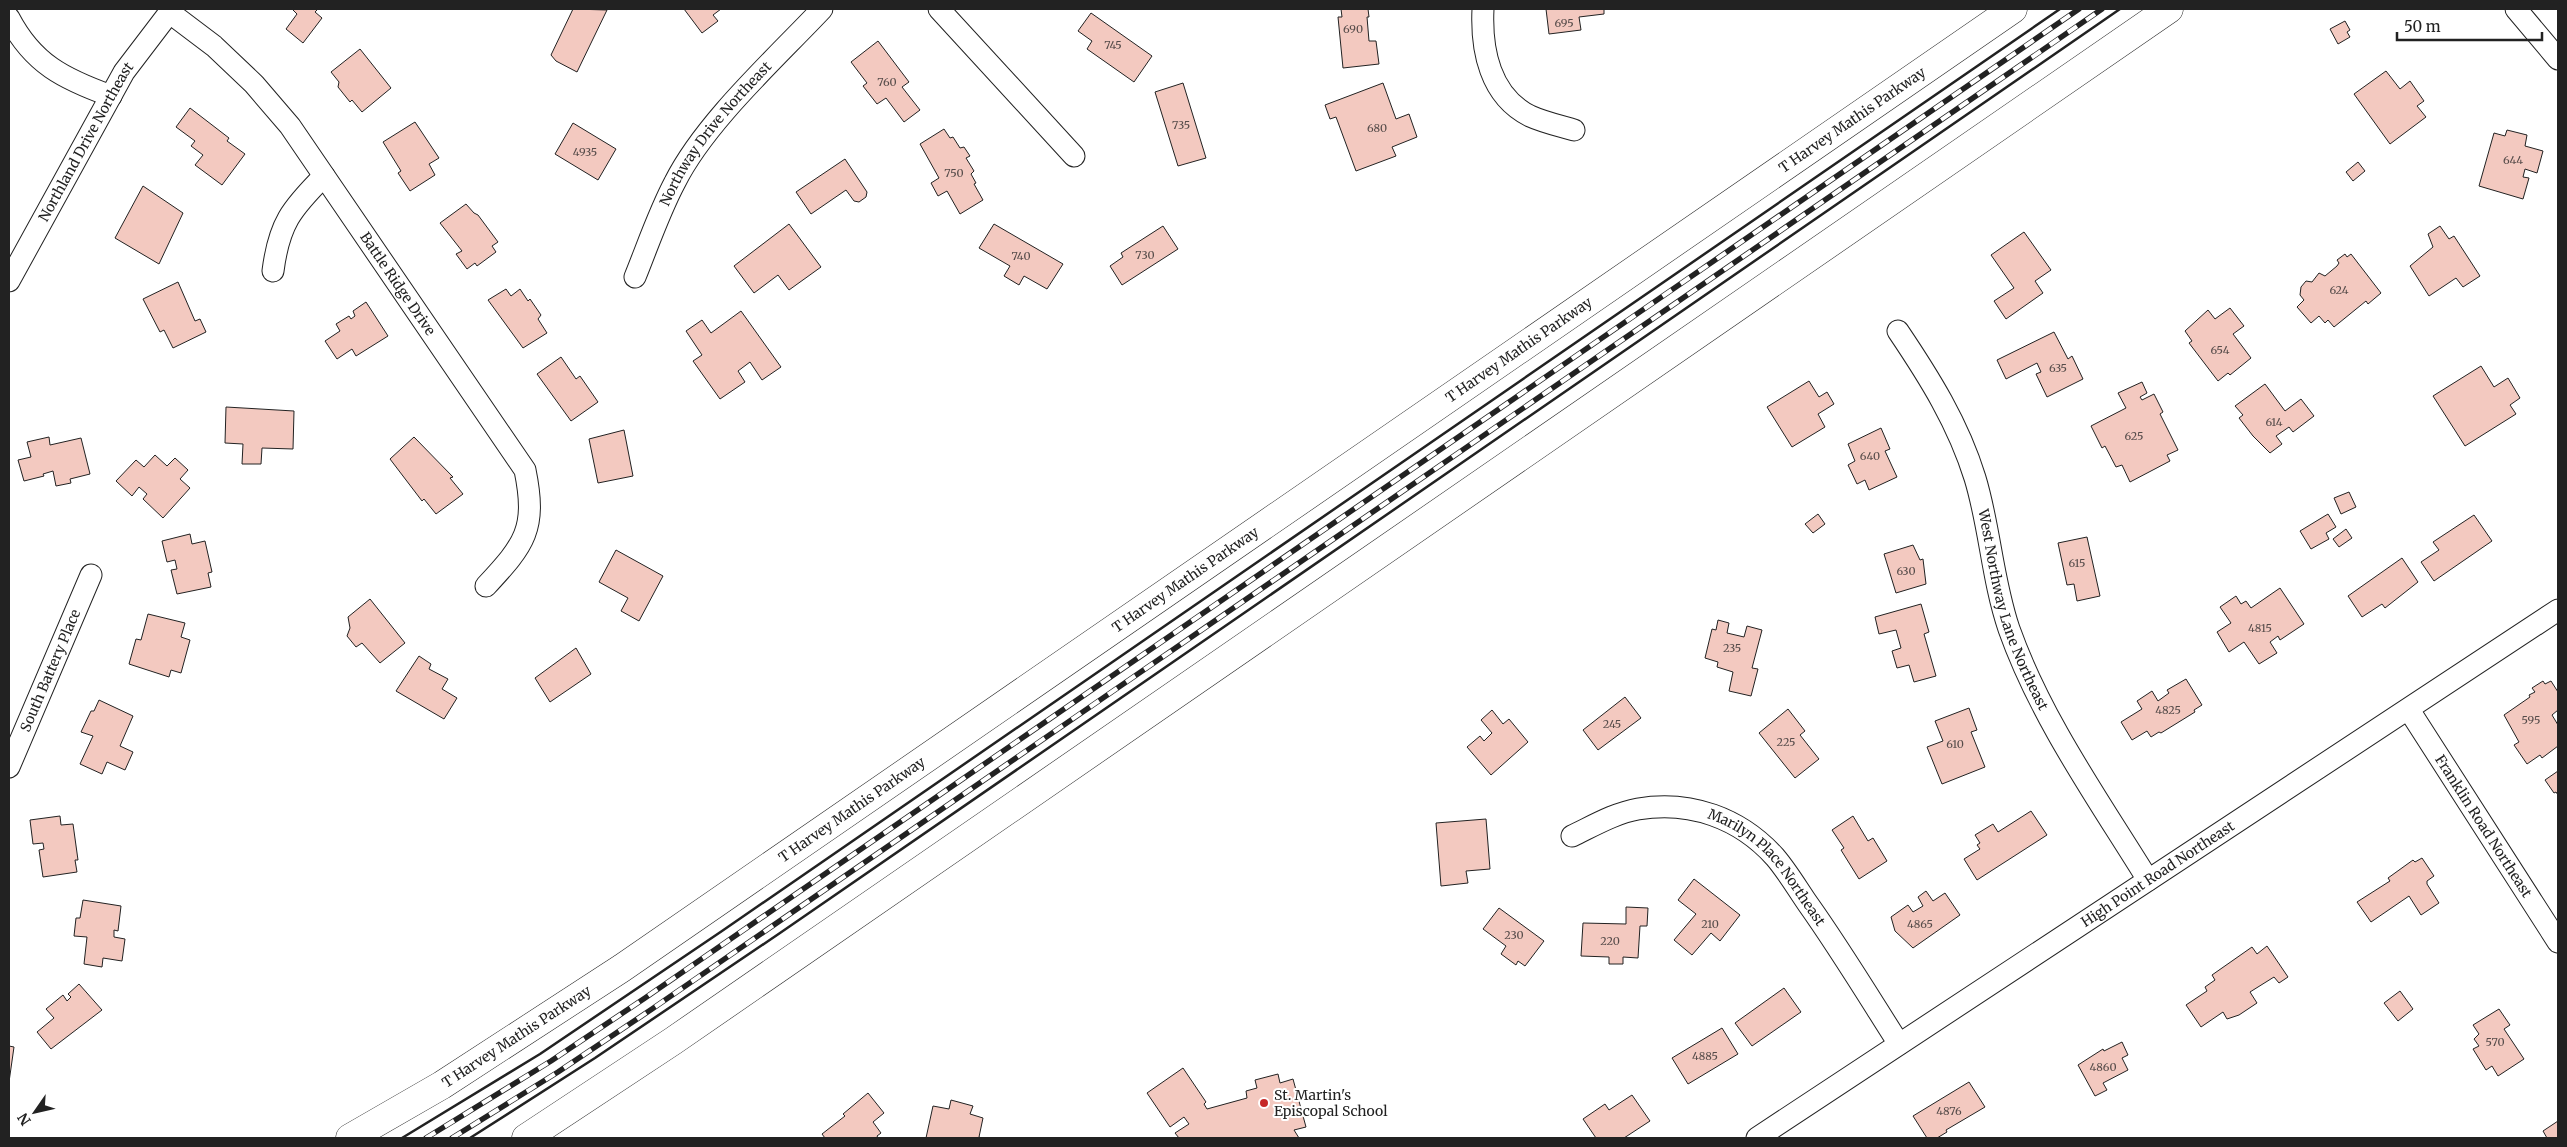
<svg xmlns="http://www.w3.org/2000/svg" width="2567" height="1147" viewBox="0 0 2567 1147" font-family="Merriweather,serif">
<style>
.building{fill:#f3c9c0;stroke:#222}
.lines{fill:none;stroke-linecap:round;stroke-linejoin:round}
.minor-casing{stroke:#222;stroke-width:23}
.highway-casing{stroke:#222;stroke-width:29}
.minor{stroke:#fff;stroke-width:21}
.highway{stroke:#fff;stroke-width:28}
.rail-casing{stroke:#222;stroke-width:5.5}
.rail{stroke:#fff;stroke-width:4;stroke-dasharray:11;stroke-linecap:butt}
.wall{stroke:#222;stroke-width:2.5}
.poi-dot{fill:#c62828;stroke:#fff;stroke-width:2}
.labels{text-anchor:middle;stroke-width:4;stroke-linejoin:round;paint-order:stroke}
.number-label{font-size:11px;fill:#564c4a}
.street-label{font-size:14px;fill:#222;stroke:#fff}
.poi-label{font-size:14px;fill:#222;stroke:#fff;text-anchor:start}
</style>
<rect width="100%" height="100%" fill="#fff"/>
<path class="building" d="M318,9l-3,3 7,6 -19,25 -17,-14 11,-15 -5,-5z
M573,9l34,1 -30,62 -21,-11 -5,-6z
M684,9h37l-8,6 5,6 -16,12z
M1341,9h27l1,8h-2l2,24h7l3,23 -36,4 -5,-51h4z
M1546,9h58v5l-25,3 2,13 -32,4z
M1091,13l61,43 -18,26 -47,-33 5,-8 -14,-10z
M2345,21l5,9 -3,2 3,5 -12,7 -8,-15z
M878,41l31,41 -7,5 18,23 -16,12 -18,-24 -9,6 -14,-18 4,-3 -16,-21z
M360,49l31,39 -29,24 -10,-12 -2,2 -12,-15 1,-5 -8,-10z
M2386,71l14,18 10,-8 14,20 -7,5 9,11 -36,27 -36,-50z
M1183,83l23,75 -28,8 -23,-74z
M1383,83l13,36 13,-5 8,23 -25,10 4,9 -40,15 -20,-54 -6,2 -5,-14z
M190,108l39,30 -2,3 18,13 -23,31 -27,-20 8,-10 -12,-9 4,-5 -19,-14z
M415,122l24,36 -10,6 6,11 -25,16 -12,-18 3,-2 -18,-29z
M573,123l43,26 -18,31 -43,-26z
M944,129l6,9 3,-1 7,11 4,-1 6,9 -4,2 8,13 -3,3 5,9 -2,1 9,16 -23,14 -13,-23 -9,5 -7,-13 8,-5 -19,-34z
M2507,130l20,5 -2,11 18,5 -6,22 -12,-4 -2,8 6,1 -6,21 -44,-13 15,-53 11,3z
M845,159l22,33 -1,5 -7,5 -5,-1 -8,-11 -35,24 -15,-22z
M2358,162l7,9 -12,10 -7,-9z
M143,186l40,27 -24,51 -44,-26z
M466,204l8,9 4,2 20,27 -6,4 4,6 -19,14 -2,-3 -8,6 -11,-15 6,-3 -22,-28z
M789,224l32,43 -32,23 -11,-15 -24,18 -20,-27z
M994,224l69,40 -16,25 -23,-13 -5,9 -15,-9 6,-10 -31,-18z
M1163,226l15,23 -56,36 -12,-19 13,-9 -2,-4z
M2440,226l9,13 5,-3 26,40 -17,11 -7,-9 -27,18 -19,-30 23,-19 -5,-13z
M2024,232l27,38 -16,11 8,12 -37,26 -12,-18 20,-13 -23,-33z
M2345,254l2,3 4,-3 30,39 -13,11 -2,-3 -32,26 -6,-7 -3,3 -6,-7 -8,7 -14,-16 7,-7 -4,-5 1,-8 5,-6 6,1 7,-9 6,3 12,-10 2,-3 -2,-3z
M178,282l17,39 5,-2 6,13 -33,16 -9,-18 -4,2 -17,-33z
M506,289l5,7 9,-7 8,12 2,-2 11,16 -3,4 9,14 -24,15 -35,-48z
M366,302l22,34 -32,20 -4,-7 -15,10 -12,-18 15,-10 -4,-7 13,-8 2,3 4,-3 -2,-5z
M2230,308l14,18 -11,8 18,24 -21,17 -2,-2 -10,8 -29,-38 3,-2 -7,-10 23,-21 7,9z
M741,311l40,56 -19,13 -12,-18 -12,9 7,11 -25,17 -27,-38 9,-6 -16,-24 16,-11 9,13z
M2054,332l14,27 4,-3 11,23 -36,18 -11,-23 5,-2 -4,-9 -31,16 -9,-19z
M561,357l15,22 4,-3 18,26 -27,19 -34,-47z
M2481,366l13,21 14,-9 12,20 -10,7 6,9 -51,32 -32,-50z
M1809,381l10,16 8,-5 7,12 -16,10 7,13 -33,20 -25,-40z
M2142,382l5,11 -7,4 2,3 12,-6 9,18 -3,2 18,36 -11,5 3,6 -40,21 -8,-17 -6,2 -11,-21 -3,2 -11,-22 35,-18 -8,-15z
M2265,384l20,27 16,-12 13,17 -21,16 -4,-5 -13,9 6,8 -12,9 -17,-17 -14,-18 4,-3 -8,-9z
M226,407l68,4 -1,38 -31,-1 -1,16h-19l1,-20 -18,-1z
M1881,428l9,21 -5,2 12,26 -28,13 -4,-10 -8,4 -9,-19 7,-4 -7,-17z
M624,430l9,46 -35,7 -9,-44z
M49,437l1,8 31,-7 9,36 -20,5 1,4 -15,3 -3,-15 -10,3 1,2 -20,5 -6,-21 13,-3 -4,-15z
M414,437l39,40 -3,1 13,16 -27,20 -12,-15 -2,2 -32,-42z
M155,455l12,11 8,-8 13,12 -8,9 10,9 -27,30 -20,-19 4,-5 -8,-7 -7,9 -16,-15 20,-21 8,7z
M2349,492l7,15 -15,7 -7,-16z
M1818,514l7,10 -12,9 -8,-9z
M2328,514l8,13 -10,6 3,6 -18,10 -11,-18z
M2474,515l18,26 -58,40 -13,-19 18,-12 -6,-8z
M2346,529l6,9 -13,9 -6,-8z
M190,534l2,10 13,-3 7,31 -4,1 3,14 -34,7 -6,-24 6,-1 -2,-9 -8,2 -5,-21z
M2087,537l13,59 -23,5 -3,-17 -7,1 -9,-42z
M1913,545l7,15 3,-1 3,25 -30,9 -12,-39z
M616,550l47,26 -24,45 -18,-10 7,-13 -29,-16z
M2402,558l16,24 -33,26 -3,-4 -20,13 -14,-21z
M2280,588l24,36 -24,16 -2,-4 -8,6 7,11 -18,11 -15,-22 -15,10 -12,-20 14,-9 -11,-16 16,-11 5,8 5,-3 5,7z
M370,599l35,44 -25,20 -18,-20 -6,4 -9,-11 3,-8 -2,-11z
M1921,604l8,28 -5,2 12,42 -22,6 -5,-17 -12,3 -5,-17 9,-3 -5,-18 -17,4 -4,-17z
M148,614l37,9 -4,14 9,3 -9,33 -10,-3 -2,7 -40,-13 7,-25 5,1z
M1718,620l11,3 -2,10 17,4 3,-11 15,4 -10,38 6,1 -7,27 -22,-5 4,-19 -16,-5 1,-5 -13,-4 7,-29 4,1z
M576,648l15,26 -41,28 -15,-24z
M419,656l12,8 -2,5 19,10 -6,10 15,9 -13,21 -48,-28z
M2186,679l16,26 -8,5 1,2 -34,21 -2,-1 -8,5 -4,-6 -15,9 -11,-18 21,-13 -5,-8 15,-10 6,10 11,-8 -2,-3z
M2543,681l2,3 6,-3 7,11v18l-6,5 6,10v21l-16,12 -2,-3 -13,9 -13,-19 5,-3 -15,-27 26,-18 -1,-2 6,-3 -3,-4z
M1625,697l16,21 -43,32 -15,-20z
M99,700l34,16 -13,30 13,6 -8,18 -18,-8 -5,12 -22,-10 13,-28 -12,-4 10,-21h3z
M1969,708l8,22 -6,2 14,35 -43,17 -15,-37 16,-6 -8,-20z
M1788,709l17,22 -5,4 19,24 -24,19 -36,-45z
M1492,710l11,14 6,-5 19,23 -37,33 -24,-28 13,-11 4,5 8,-8 -11,-13z
M2558,771v24l-2,-3 -2,1 -9,-13z
M2031,811l16,24 -70,45 -13,-21 16,-10 -3,-4 3,-2 -5,-8 18,-11 5,8z
M60,816l1,9 12,-1 5,36h-3l2,12 -34,5 -4,-27 5,-1 -1,-6 -10,1 -3,-24z
M1853,816l15,25 5,-3 14,23 -28,18 -18,-29 3,-2 -12,-18z
M1486,819l4,50 -24,2 2,12 -27,3 -5,-63z
M2422,858l12,18 -7,5v3l12,19 -18,12 -12,-19 -38,26 -14,-20 33,-21 -2,-3 25,-18 2,2z
M1694,879l46,36 -20,26 -9,-8 -19,22 -18,-15 22,-26 -18,-14z
M1926,891l7,10 12,-8 15,22 -47,33 -18,-17 -4,-14 17,-12 5,7 10,-6 -5,-9z
M83,900l38,6 -3,25 -4,-1v7l11,2 -3,22 -19,-3 -1,9 -18,-3 3,-27 -13,-1 2,-18h4z
M1626,907l22,1 -1,18h-7l-2,32 -15,-1v7h-14v-7l-28,-1 2,-33 43,1z
M1499,908l45,33 -19,25 -7,-5 -2,4 -15,-11 5,-8 -23,-17z
M2267,946l21,31 -9,6 -5,-6 -24,15 7,11 -18,12 -12,4 -4,-7 -22,15 -15,-22 21,-14 -2,-4 10,-7 -3,-5 40,-28 5,7z
M79,984l23,26 -51,39 -14,-17 17,-14 -8,-9 17,-14 4,6 4,-4 -3,-3z
M1784,988l17,24 -49,34 -17,-23z
M2400,991l13,18 -15,12 -14,-18z
M2499,1009l11,16 -6,4 20,30 -26,17 -6,-10 -6,4 -13,-21 6,-3 -5,-7 5,-5 -6,-9z
M1722,1028l16,26 -50,30 -16,-26z
M2122,1042l6,13 -6,3 6,12 -25,13 4,7 -12,6 -17,-31 25,-16 1,2z
M9,1046l5,1 -5,35z
M1183,1068l23,34 -2,2 3,5 40,-11 -1,-7 11,-3 -2,-8 23,-6 2,9 13,-4 13,48 -12,3 5,8h-120l-4,-5 14,-9 -5,-7 -14,10 -23,-34z
M1969,1082l16,25 -39,23 1,2 -10,6h-10l-14,-22z
M868,1093l16,20 -11,9 8,11 -4,3 1,2h-53l-3,-4 23,-18 -2,-2z
M1632,1095l18,26 -26,17h-28l-13,-19 22,-15 4,6z
M951,1100l22,6 -3,8 13,4 -4,19 3,1h-56l7,-32 16,3z
M2558,1121v17h-11l-4,-7z"/>
<g class="lines">
<g class="minor-casing">
<g id="minor">
<path d="M939,9l135,147"/>
<path d="M1483,9c-2,41 7,87 47,107 13,6 30,10 44,14"/>
<path d="M2516,9l42,50"/>
<path id="s1" d="M169,12l45,34 40,38 36,42 235,344c12,59 0,74 -39,116"/>
<path d="M9,18c24,46 55,61 102,78"/>
<path d="M273,271c6,-47 18,-62 51,-95"/>
<path id="s2" d="M635,277c13,-32 24,-65 40,-95 30,-60 101,-124 147,-173"/>
<path id="s3" d="M9,281l115,-209 48,-63"/>
<path id="s4" d="M1898,331c31,46 60,92 77,147 15,49 17,101 34,151 32,90 89,170 139,251"/>
<path id="s5" d="M2409,710l149,232"/>
<path id="s6" d="M9,767l82,-192"/>
<path id="s7" d="M1572,836c21,-10 43,-23 66,-27 52,-9 102,9 137,48 12,14 22,31 33,47 32,45 61,93 91,140"/>
<path id="s8" d="M1757,1138l801,-528"/>
</g>
</g>
<g class="highway-casing">
<g id="highway">
<path id="s9" d="M350,1138l92,-53 180,-117 1391,-959"/>
<path d="M526,1138l147,-97 1496,-1032"/>
</g>
</g>
<use href="#minor" class="minor"/>
<use href="#highway" class="highway"/>
<g class="rail-casing">
<path id="rail" d="M426,1138l125,-77 94,-63 1434,-989
M452,1138l106,-66 94,-63 1450,-1000"/>
</g>
<use href="#rail" class="rail"/>
<path class="wall" d="M402,1138l138,-84 182,-123 1338,-922
M470,1138l125,-80 185,-125 1340,-924"/>
</g>
<circle class="poi-dot" cx="1264" cy="1103" r="5"/>
<g class="labels">
<g class="number-label">
<text x="1564" y="27">695</text>
<text x="1353" y="33">690</text>
<text x="1113" y="49">745</text>
<text x="887" y="86">760</text>
<text x="1181" y="129">735</text>
<text x="1377" y="132">680</text>
<text x="585" y="156">4935</text>
<text x="2513" y="164">644</text>
<text x="954" y="177">750</text>
<text x="1145" y="259">730</text>
<text x="1021" y="260">740</text>
<text x="2339" y="294">624</text>
<text x="2220" y="354">654</text>
<text x="2058" y="372">635</text>
<text x="2274" y="426">614</text>
<text x="2134" y="440">625</text>
<text x="1870" y="460">640</text>
<text x="2077" y="567">615</text>
<text x="1906" y="575">630</text>
<text x="2260" y="632">4815</text>
<text x="1732" y="652">235</text>
<text x="2168" y="714">4825</text>
<text x="2531" y="724">595</text>
<text x="1612" y="728">245</text>
<text x="1786" y="746">225</text>
<text x="1955" y="748">610</text>
<text x="1710" y="928">210</text>
<text x="1920" y="928">4865</text>
<text x="1514" y="939">230</text>
<text x="1610" y="945">220</text>
<text x="2495" y="1046">570</text>
<text x="1705" y="1060">4885</text>
<text x="2103" y="1071">4860</text>
<text x="1949" y="1115">4876</text>
</g>
<g class="street-label">
<text dy="5" stroke="none"><textPath href="#s9" startOffset="1815">T Harvey Mathis Parkway</textPath></text>
<text dy="5" stroke="none"><textPath href="#s2" startOffset="166">Northway Drive Northeast</textPath></text>
<text dy="5" stroke="none"><textPath href="#s3" startOffset="159">Northland Drive Northeast</textPath></text>
<text dy="5" stroke="none"><textPath href="#s1" startOffset="358">Battle Ridge Drive</textPath></text>
<text dy="5" stroke="none"><textPath href="#s9" startOffset="1410">T Harvey Mathis Parkway</textPath></text>
<text dy="5" stroke="none"><textPath href="#s9" startOffset="1005">T Harvey Mathis Parkway</textPath></text>
<text dy="5" stroke="none"><textPath href="#s4" startOffset="304">West Northway Lane Northeast</textPath></text>
<text dy="5" stroke="none"><textPath href="#s6" startOffset="105">South Battery Place</textPath></text>
<text dy="5" stroke="none"><textPath href="#s9" startOffset="600">T Harvey Mathis Parkway</textPath></text>
<text dy="5" stroke="none"><textPath href="#s5" startOffset="138">Franklin Road Northeast</textPath></text>
<text dy="5" stroke="none"><textPath href="#s7" startOffset="224">Marilyn Place Northeast</textPath></text>
<text dy="5" stroke="none"><textPath href="#s8" startOffset="480">High Point Road Northeast</textPath></text>
<text dy="5" stroke="none"><textPath href="#s9" startOffset="195">T Harvey Mathis Parkway</textPath></text>
</g>
<g class="poi-label">
<text x="1274" y="1100">St. Martin's<tspan x="1274" dy="16">Episcopal School</tspan></text>
</g>
</g>
<rect width="2567" height="1147" fill="none" stroke="#222222" stroke-width="20"/>
<g transform="translate(35 1112) rotate(236)" stroke="#ffffff" stroke-width="4" paint-order="stroke">
<path d="M0-4L9 19L0 12L-9 19Z" fill="#222222"/>
<text y="-8" font-size="14" font-weight="bold" text-anchor="middle" fill="#222222">N</text>
</g>
<path d="M2397 32v8h145v-8" fill="none" stroke="#222222" stroke-width="2.5"/>
<text x="2404" y="32" font-size="15" fill="#222222" stroke="#ffffff" stroke-width="4" paint-order="stroke">50 m</text>
</svg>
